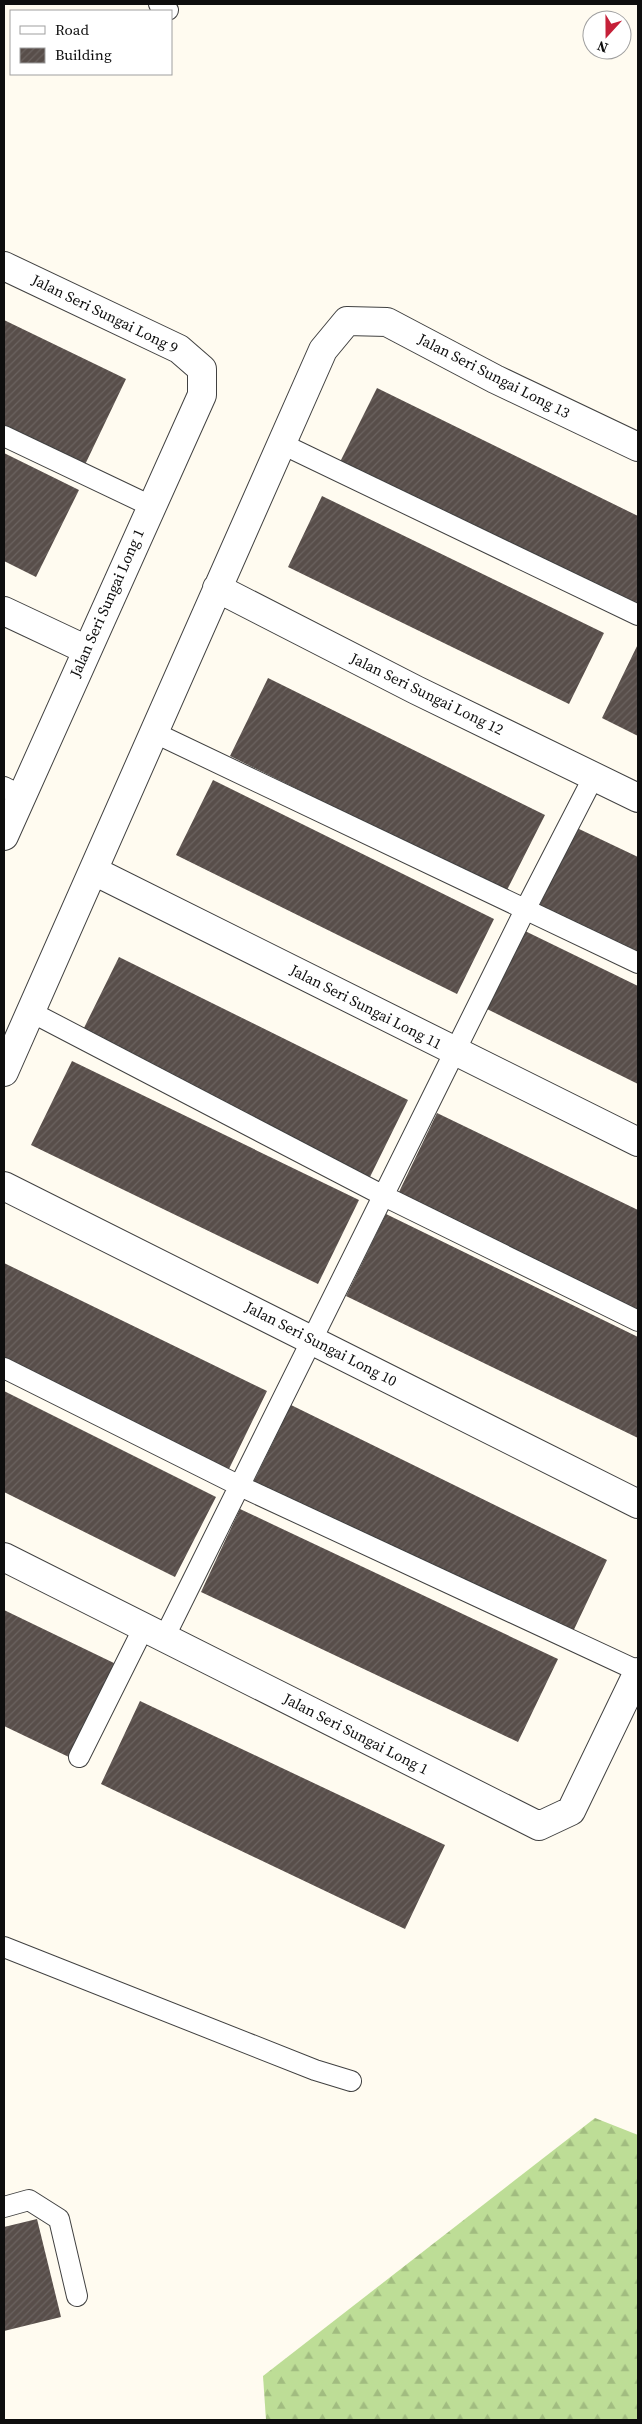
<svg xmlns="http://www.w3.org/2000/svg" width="642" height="2424" viewBox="0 0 642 2424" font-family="'Source Serif 4',serif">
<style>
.forest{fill:url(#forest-firs)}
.building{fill:url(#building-hatch)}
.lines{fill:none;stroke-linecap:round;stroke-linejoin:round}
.lane-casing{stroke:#414141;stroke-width:22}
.street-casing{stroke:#414141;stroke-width:30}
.lane{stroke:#fff;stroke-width:20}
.street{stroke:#fff;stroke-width:28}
.labels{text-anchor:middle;stroke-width:5;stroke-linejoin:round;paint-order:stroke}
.street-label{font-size:15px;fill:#0e0e0e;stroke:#fff}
</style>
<defs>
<pattern id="forest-firs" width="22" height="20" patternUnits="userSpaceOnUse" patternTransform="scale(1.25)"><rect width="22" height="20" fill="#bddd96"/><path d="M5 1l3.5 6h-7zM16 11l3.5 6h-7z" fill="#a1bc80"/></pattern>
<pattern id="building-hatch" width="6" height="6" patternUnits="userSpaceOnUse" patternTransform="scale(1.25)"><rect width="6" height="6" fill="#584e4a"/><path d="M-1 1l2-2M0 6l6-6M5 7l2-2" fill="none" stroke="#6b6360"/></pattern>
</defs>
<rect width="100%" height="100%" fill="#fffbf0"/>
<path class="forest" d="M595,2118l43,17v285h-372l-3,-44z"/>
<path class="building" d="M4,320l122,59 -45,94 -77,-37z
M377,388l261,128v97l-300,-147z
M4,453l75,37 -43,87 -32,-16z
M322,496l282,137 -35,71 -281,-137z
M638,644v92l-36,-18z
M268,678l277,137 -39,77 -276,-136z
M213,780l281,139 -37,75 -281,-139z
M577,828l61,29v98l-99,-49z
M525,931l113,55v98l-151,-75z
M119,957l289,143 -39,79 -289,-143z
M72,1061l287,139 -41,84 -287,-139z
M437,1113l201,97v101l-240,-117z
M386,1214l252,123v101l-292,-142z
M4,1263l263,128 -39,80 -224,-108z
M4,1391l212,106 -41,80 -171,-85z
M291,1405l316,155 -38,80 -317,-155z
M240,1509l318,150 -40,83 -317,-150z
M4,1610l114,55 -45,94 -69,-33z
M140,1701l305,144 -40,84 -304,-145z
M37,2219l24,98 -57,14v-104z"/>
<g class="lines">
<g class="lane-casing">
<path id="lane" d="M159,4l9,6
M4,436l147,70
M282,444l356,171
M153,732l485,231
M4,787l18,9
M31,1012l353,184 254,125
M4,1368l236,118 398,185
M164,1638l361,-728 69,-134
M79,1757l65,-130
M4,1947l311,123 36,11
M4,2207l25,-7 30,19 18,77"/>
</g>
<g class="street-casing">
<path id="street" d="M4,266l175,83 23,20v26l-198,441
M217,588l199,102 222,108
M4,611l83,39
M94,871l544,271
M4,1072l319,-722 24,-29 40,1 108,57 143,68
M4,1186l634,318
M4,1557l535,269 32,-15 67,-139"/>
</g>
<use href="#lane" class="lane"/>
<use href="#street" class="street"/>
</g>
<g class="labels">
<g class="street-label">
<text transform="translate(105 314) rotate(26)" y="5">Jalan Seri Sungai Long 9</text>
<text transform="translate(494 376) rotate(27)" y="5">Jalan Seri Sungai Long 13</text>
<text transform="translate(107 603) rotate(-66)" y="5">Jalan Seri Sungai Long 1</text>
<text transform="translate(427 694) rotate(26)" y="5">Jalan Seri Sungai Long 12</text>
<text transform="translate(366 1007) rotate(27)" y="5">Jalan Seri Sungai Long 11</text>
<text transform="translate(321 1344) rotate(27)" y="5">Jalan Seri Sungai Long 10</text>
<text transform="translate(356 1734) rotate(27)" y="5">Jalan Seri Sungai Long 1</text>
</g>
</g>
<rect width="642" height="2424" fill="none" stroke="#0e0e0e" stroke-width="10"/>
<rect x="10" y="10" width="162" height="65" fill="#ffffff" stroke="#9f9f9f"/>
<rect x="20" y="26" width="25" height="8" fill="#ffffff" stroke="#9f9f9f"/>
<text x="55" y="35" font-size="15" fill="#0e0e0e">Road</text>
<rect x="20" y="48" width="25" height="15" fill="url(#building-hatch)" stroke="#9f9f9f"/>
<text x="55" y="60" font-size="15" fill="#0e0e0e">Building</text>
<g transform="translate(607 35) rotate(201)"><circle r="24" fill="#ffffff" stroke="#9f9f9f"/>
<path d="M0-4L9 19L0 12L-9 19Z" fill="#c52038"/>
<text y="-8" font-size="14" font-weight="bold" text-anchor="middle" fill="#0e0e0e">N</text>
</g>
</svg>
